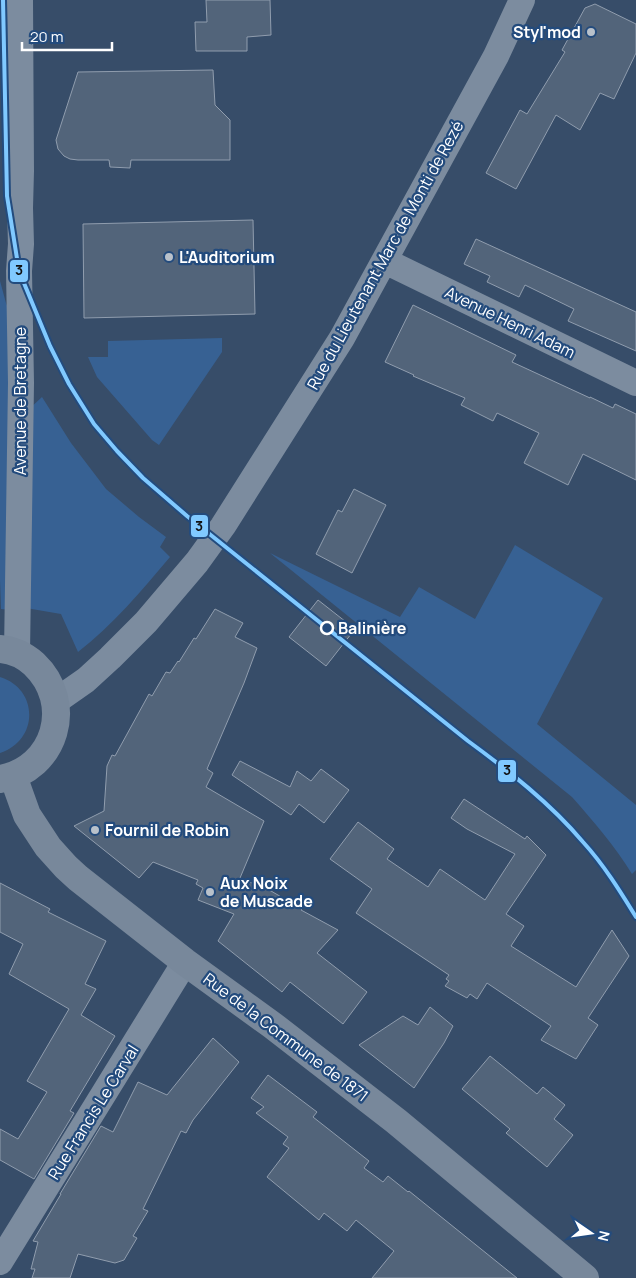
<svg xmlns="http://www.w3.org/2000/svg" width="636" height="1278" viewBox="0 0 636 1278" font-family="Manrope,sans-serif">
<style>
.green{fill:#376193}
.building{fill:#52647a;stroke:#909dae}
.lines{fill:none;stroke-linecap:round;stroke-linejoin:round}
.street{stroke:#7c8c9f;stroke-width:26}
.secondary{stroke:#78889b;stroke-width:28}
.tram-1-casing{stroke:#234b7d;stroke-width:8}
.tram-1{stroke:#80c9ff;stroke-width:4}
.poi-dot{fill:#b9c1ca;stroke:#234b7d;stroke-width:2}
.stop-dot{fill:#234b7d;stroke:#fff;stroke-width:2.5}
.labels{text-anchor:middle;stroke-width:4.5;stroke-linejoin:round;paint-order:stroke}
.poi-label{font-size:16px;font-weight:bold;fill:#fff;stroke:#234b7d;text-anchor:start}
.street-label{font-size:16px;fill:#fff;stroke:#234b7d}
.stop-label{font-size:16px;font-weight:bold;fill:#fff;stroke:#234b7d;text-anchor:start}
.line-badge{stroke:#234b7d;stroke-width:2}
.pale-badge-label{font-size:14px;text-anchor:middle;font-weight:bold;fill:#111}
</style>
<rect width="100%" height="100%" fill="#374d69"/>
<path class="green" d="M0,281l6,22 7,19 -3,288 -9,-1 -1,-29z
M222,338v14l-63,93 -7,-5 -55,-63 -9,-20h20v-16z
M42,397l29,46 35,46 33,28 27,20 -6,10 10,10c-29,34 -57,68 -92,95l-17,-38 -35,-6 1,-197z
M515,545l88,53 -66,126 99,81v65l-4,4c-17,-28 -38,-52 -60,-77l-302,-244 130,64 19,-30 56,32z
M0,677c39,12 39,63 0,76z"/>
<path class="building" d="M206,0h64l1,35 -24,2v14h-51l-1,-29h12z
M595,4l41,20v29l-22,46 -14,-6 -20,37 -24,-15 -40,74 -30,-16 34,-63 7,4 38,-62 -3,-2 23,-42z
M213,70l2,35 15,15v40h-99l-1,8 -20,-1 -1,-7h-31l-8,-1 -6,-3 -6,-7 -2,-9 22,-68z
M253,220l2,94 -171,4 -1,-94z
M476,239l160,73v39l-68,-30 6,-12 -49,-24 -6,12 -32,-15 3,-6 -26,-12z
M413,305l103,50 -4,7 78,36v-1l23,11 2,-4 21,10v66l-53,-26 -15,31 -44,-22 15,-30 -42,-20 -4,8 -32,-16 4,-7 -52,-22 1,-1 -29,-13z
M354,489l32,16 -34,68 -36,-19 22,-44 4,2z
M318,600l37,29 -29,37 -37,-29z
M215,609l28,14 -8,14 22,11 -13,35 -37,86 6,4 -7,14 58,34 -24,57 31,13 31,18 -1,1 37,20 -21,23 50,39 -24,32 -53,-42 -8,10 -64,-51 16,-27 -36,-14 5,-12 -7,-4 2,-4 -45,-18 -14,16 -65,-52 30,-15 3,-45 5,-11 3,1 34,-62 3,2 14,-24 4,1 8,-12 1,1 15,-24 2,1z
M240,761l50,26 7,-16 14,10 10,-12 28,21 -25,33 -25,-19 -8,11 -59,-40z
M464,799l61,40 2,-3 19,19 -40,59 18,12 -13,20 65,41 36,-57 17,26 -41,62 10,7 -22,34 -35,-19 10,-14 -64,-43 -10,16 -7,-5 -3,4 -22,-12 4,-5 -3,-2 3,-4 -93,-62 16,-24 -42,-30 28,-37 36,27 -7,10 41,28 12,-18 45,31 30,-46 -48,-25 -16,-11z
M0,883l50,26 -2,3 58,29 -21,43 11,5 -15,26 34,21 -45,75 4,2 -40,66 -34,-19v-31l18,10 29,-47 -20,-11 42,-72 -60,-35 14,-30 -23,-12z
M430,1007l23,19 -9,17 -30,45 -55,-43 44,-29 15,9z
M213,1038l26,24 -46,58 -7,13 -5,-2 -38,78 5,2 -15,25 4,2 -13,22 -9,3 -37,-9 -8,24h-38l3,-9h-4l7,-27 -5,-1 28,-47h-1l41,-68 12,6 25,-50 29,13z
M490,1056l47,38 6,-7 22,18 -11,14 19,16 -26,32 -41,-34 4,-4 -48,-40z
M268,1075l49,37 -4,5 56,44 -5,7 19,14 5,-6 20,16 1,-1 108,87h-145l22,-27 -38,-31 -9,11 -23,-18 -5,7 -52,-43 22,-29 -6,-4 5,-7 -32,-24 8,-6 -13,-9z"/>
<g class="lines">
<path class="street" d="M385,261l251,122
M17,653l4,-270 -2,-112 2,-27 -1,-36 1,-37 -1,-171
M56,701l30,-21 24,-22 36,-36 51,-60 26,-36 119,-188 154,-282 26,-56
M0,1262l185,-300"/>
<path class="secondary" d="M0,649c13,1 25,7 34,15 41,39 22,105 -34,115
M13,776l14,39 21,32 18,20 12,11 107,84 87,63 124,96 189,157"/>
<g class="tram-1-casing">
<path id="tram-1" d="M3,0l4,196 12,75 31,75 19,38 25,40 23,27 26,27 44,38 281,225c41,30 82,62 115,101 21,23 37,49 53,75"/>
</g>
<use href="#tram-1" class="tram-1"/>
</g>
<g class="poi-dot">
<circle cx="591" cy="32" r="5"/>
<circle cx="169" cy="257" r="5"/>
<circle cx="95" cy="830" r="5"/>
<circle cx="210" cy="892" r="5"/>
</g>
<circle class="stop-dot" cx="327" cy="628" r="6"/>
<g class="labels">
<g class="poi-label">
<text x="581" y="38" text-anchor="end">Styl'mod</text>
<text x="179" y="263">L'Auditorium</text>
<text x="105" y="836">Fournil de Robin</text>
<text x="220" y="889">Aux Noix<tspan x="220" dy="18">de Muscade</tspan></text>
</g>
<g class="street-label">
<text transform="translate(385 255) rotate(-61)" y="6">Rue du Lieutenant Marc de Monti de Rezé</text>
<text transform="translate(510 322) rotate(26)" y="6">Avenue Henri Adam</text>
<text transform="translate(20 401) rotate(-90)" y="6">Avenue de Bretagne</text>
<text transform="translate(286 1037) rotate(37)" y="6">Rue de la Commune de 1871</text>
<text transform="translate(93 1112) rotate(-58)" y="6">Rue Francis Le Carval</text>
</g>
<g class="stop-label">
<text x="338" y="634">Balinière</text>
</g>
</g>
<g class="line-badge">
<rect x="9" y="259" width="20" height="24" rx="5" fill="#80c9ff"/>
<rect x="190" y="514" width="19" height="24" rx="5" fill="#80c9ff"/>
<rect x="497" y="759" width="20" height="24" rx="5" fill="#80c9ff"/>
</g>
<g class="pale-badge-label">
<text x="19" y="275">3</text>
<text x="199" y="531">3</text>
<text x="507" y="775">3</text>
</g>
<g transform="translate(591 1233) rotate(103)" stroke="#234b7d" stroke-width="4" paint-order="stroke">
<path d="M0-4L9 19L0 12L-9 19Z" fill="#ffffff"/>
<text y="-8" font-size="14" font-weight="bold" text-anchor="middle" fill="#ffffff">N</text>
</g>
<path d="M22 42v8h90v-8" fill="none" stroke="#ffffff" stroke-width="2.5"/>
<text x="30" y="42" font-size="15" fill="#ffffff" stroke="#234b7d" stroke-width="4" paint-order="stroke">20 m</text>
</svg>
